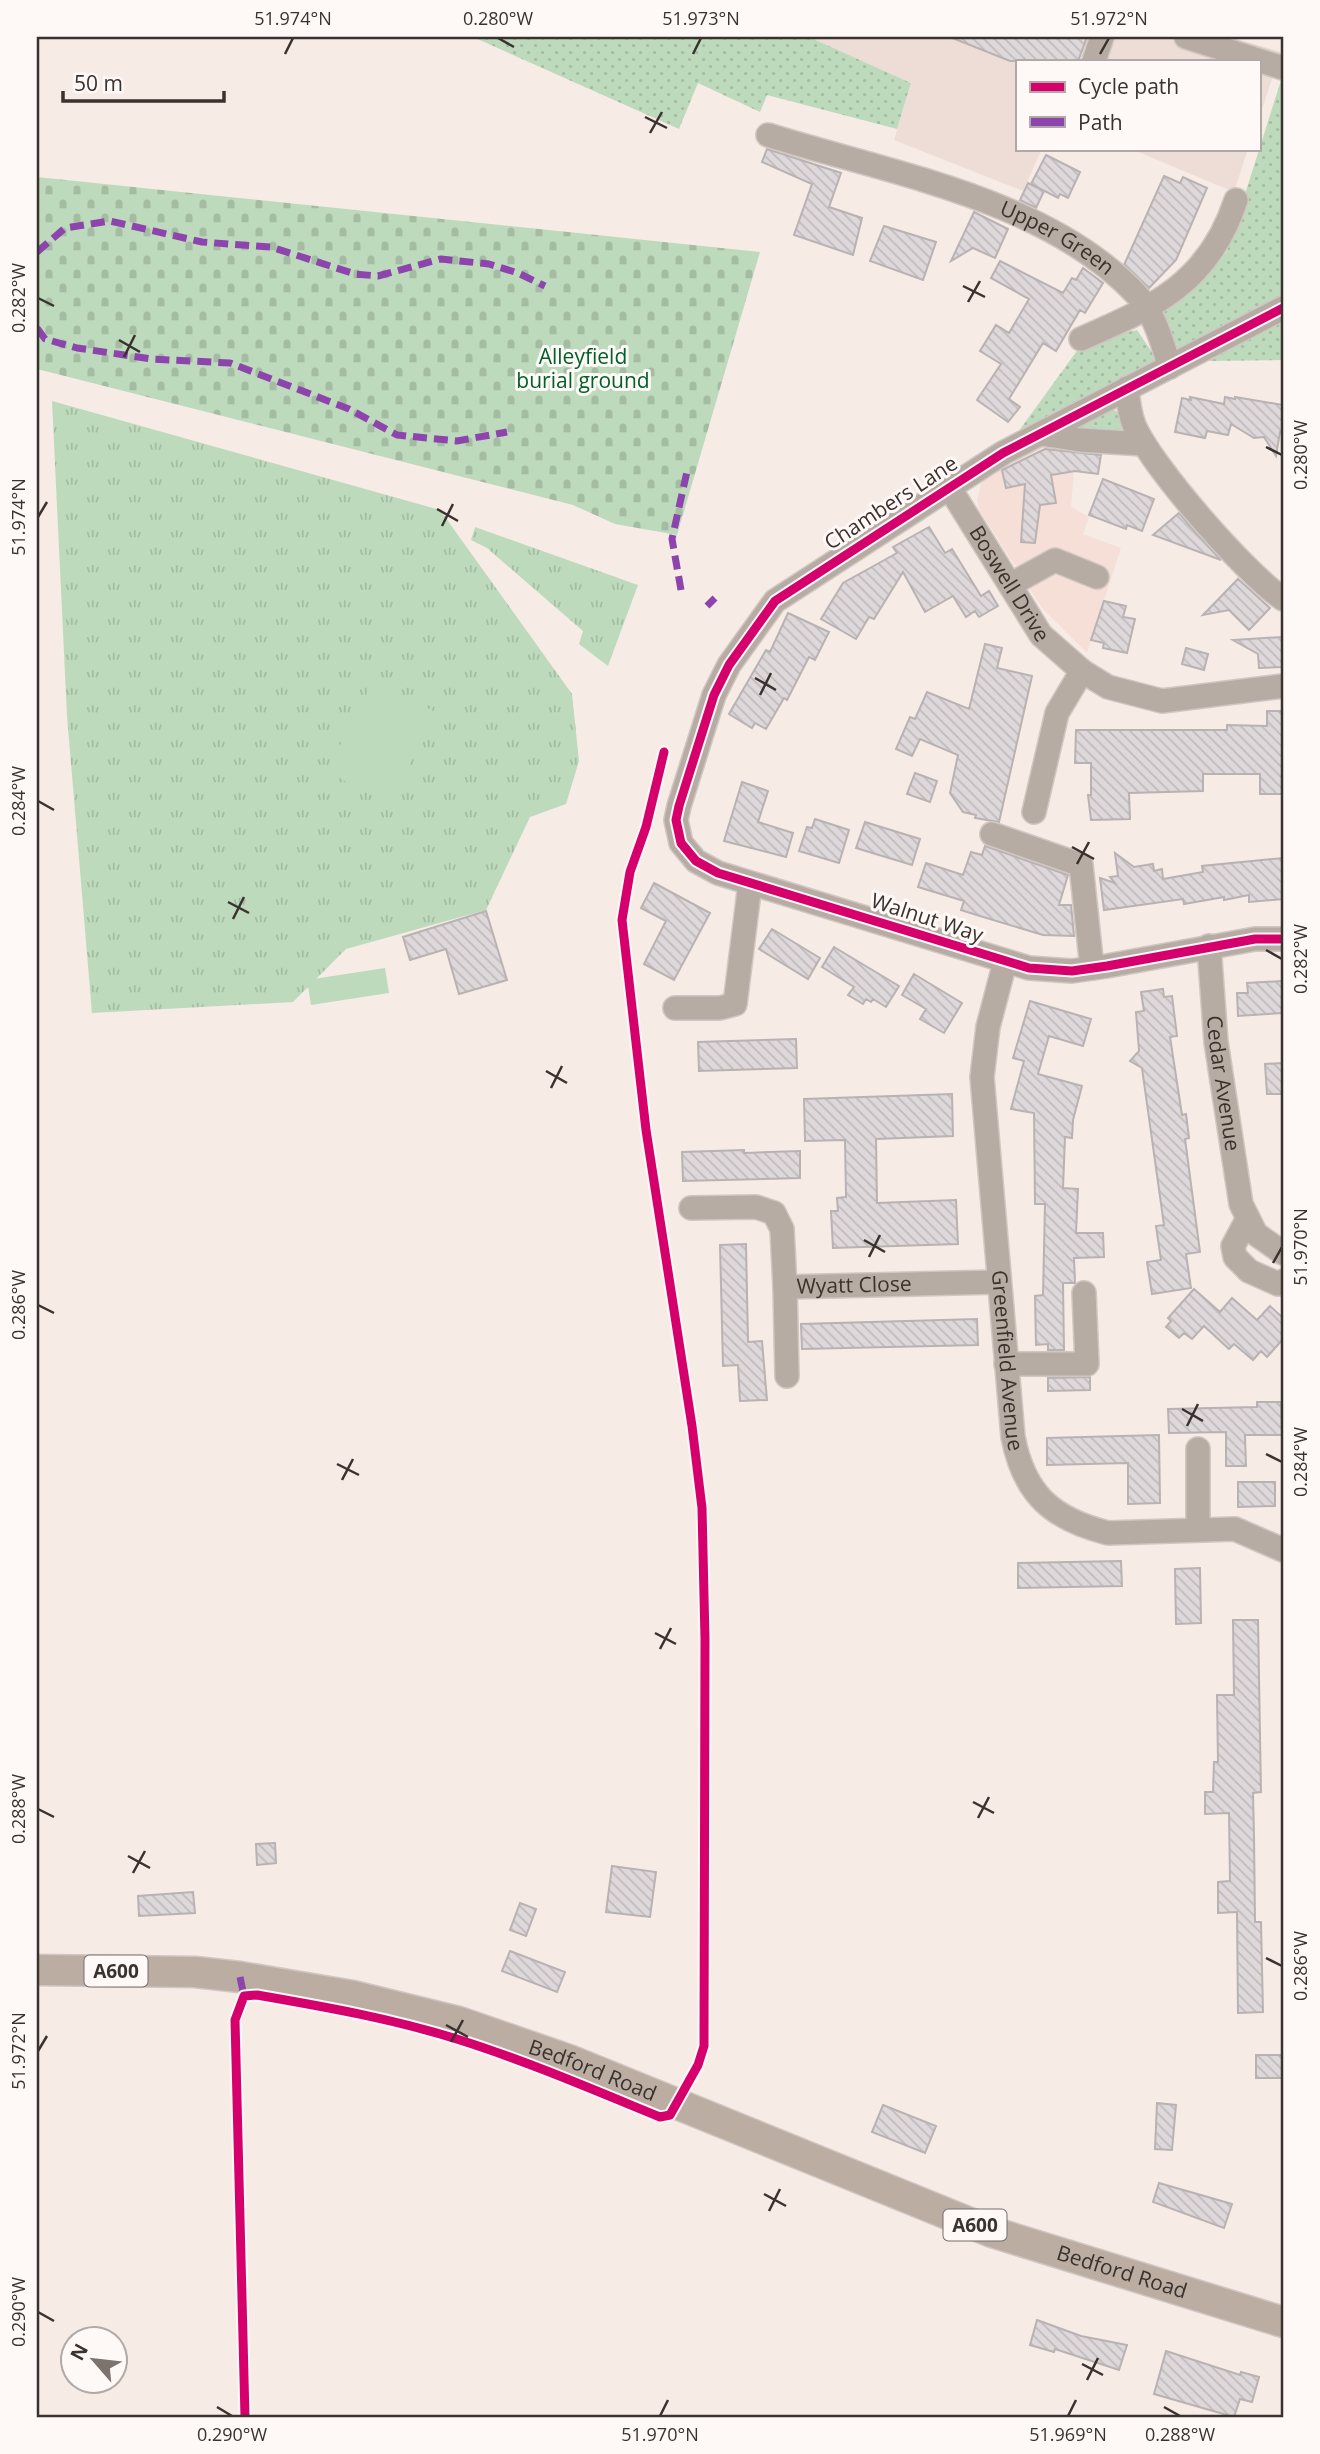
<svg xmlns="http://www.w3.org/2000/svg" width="1320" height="2454" viewBox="0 0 1320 2454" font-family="'Open Sans',sans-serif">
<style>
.built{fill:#f5dfd7}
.education{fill:#eedcd6}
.grass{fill:url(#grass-dots)}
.cemetery{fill:url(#cemetery-stones)}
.park{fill:url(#park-tufts)}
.garden{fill:#bddabc}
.building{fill:url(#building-back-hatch);stroke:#b8b2b3;stroke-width:2}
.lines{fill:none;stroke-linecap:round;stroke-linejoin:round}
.minor-casing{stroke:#d0c7c3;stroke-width:26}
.major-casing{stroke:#d0c7c3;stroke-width:33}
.minor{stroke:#b7aca3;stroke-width:23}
.major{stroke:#bbada2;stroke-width:30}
.quiet{stroke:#8e44ad;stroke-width:7;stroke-dasharray:14 7;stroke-linecap:butt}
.cycleway-casing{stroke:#fef9f7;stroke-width:13}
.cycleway{stroke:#d6006c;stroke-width:9}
.ticks{fill:none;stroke:#3a322e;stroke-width:2.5}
.labels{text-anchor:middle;stroke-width:6;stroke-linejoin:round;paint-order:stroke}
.shield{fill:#fef9f7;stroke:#756e6a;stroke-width:2}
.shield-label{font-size:19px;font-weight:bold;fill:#3a322e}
.street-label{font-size:21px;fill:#3a322e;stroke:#fef9f7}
.park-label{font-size:21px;fill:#006129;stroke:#fef9f7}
.neatline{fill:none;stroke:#3a322e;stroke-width:2.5}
.ticks-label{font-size:18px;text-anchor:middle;fill:#3a322e}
</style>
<defs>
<pattern id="grass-dots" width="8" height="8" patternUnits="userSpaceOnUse" patternTransform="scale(1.75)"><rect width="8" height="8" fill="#bddabc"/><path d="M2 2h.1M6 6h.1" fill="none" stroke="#a3bca2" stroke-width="1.8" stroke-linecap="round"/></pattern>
<pattern id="cemetery-stones" width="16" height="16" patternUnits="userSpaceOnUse" patternTransform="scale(1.75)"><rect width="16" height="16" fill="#bddabc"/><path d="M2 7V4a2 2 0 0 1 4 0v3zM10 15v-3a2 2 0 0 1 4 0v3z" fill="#a3bca2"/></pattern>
<pattern id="park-tufts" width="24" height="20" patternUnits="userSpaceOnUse" patternTransform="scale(1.75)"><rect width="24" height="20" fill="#bddabc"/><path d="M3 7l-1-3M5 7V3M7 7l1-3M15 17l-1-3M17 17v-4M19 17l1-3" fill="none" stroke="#a3bca2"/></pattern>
<pattern id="building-back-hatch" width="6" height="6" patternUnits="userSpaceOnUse" patternTransform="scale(1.75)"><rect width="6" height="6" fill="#ded8da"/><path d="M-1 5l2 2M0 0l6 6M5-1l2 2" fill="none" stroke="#bfbabb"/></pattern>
</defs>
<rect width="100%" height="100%" fill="#f7ebe6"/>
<path class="built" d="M1046,445h30l-5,62 18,10 -6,17 38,14 -34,105 -45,-45 -62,-97 -3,-10 5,-20 16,-10 1,-7z"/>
<path class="education" d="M809,37h421l51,15 -22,66v-57h-242v88h25l-19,42 -129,-51 17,-57z
M1131,149h117l-14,43z"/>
<path class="grass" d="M473,37h336l102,46 -14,46 -130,-34 -7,17 -62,-29 -19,46z
M1283,74v286l-76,1 -31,-6 -17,-42 48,-36 20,-26z
M1137,330l23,34 -150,79 69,-95 38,-14z
M1112,409l6,3 5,23 -55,-6z"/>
<path class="cemetery" d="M37,177l723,75 -83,283 -62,-11 -42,-19 -536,-136z"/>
<path class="park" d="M52,401l388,109 132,184 7,67 -13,43 -36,13 -44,93 -140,39 -53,53 -201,11 -25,-297z
M475,527l163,58 -30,81 -29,-22 4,-13 -96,-83 -16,-8z"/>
<path class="garden" d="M375,680l62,33 -49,91 -62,-33z
M385,968l4,25 -78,12 -4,-25z"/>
<path class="building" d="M950,37h137l-9,24h-68z
M767,149l74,24 -12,34 33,11 -9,37 -59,-20 18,-51 -50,-22z
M1046,155l34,17 -12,26 -8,-4 -2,4 -27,-14z
M1164,176l16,7 3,-6 24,11 -31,72 -27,28 -25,-23z
M1028,183l16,8 -8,17 -16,-8z
M974,212l34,17 -13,29 -22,-10 -22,13z
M884,226l52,16 -13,38 -53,-19z
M1000,261l63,32 9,-15 4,2 7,-12 20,15 -18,30 -5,-3 -24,41 -13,-8 -34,56 11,8 -12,15 -31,-22 24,-36 -21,-13 16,-26 13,8 20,-34 -38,-21z
M1190,397l34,7 1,-7 10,2v-2l48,8v27h-3l-4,24 -12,-19 -10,1 -23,-14 -3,11 -21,-4 -2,7 -30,-6 7,-34 9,2z
M1045,449l56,6 -3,19 -23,-3 -24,4 5,28 -16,2 -5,38 -14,-1 4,-58 -19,4 -4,-18z
M1103,479l51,20 -12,32 -15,-6 -1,4 -37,-14z
M1179,513l12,14 30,33 -68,-25z
M929,527l16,26 7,-4 29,47 8,-5 9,15 -19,11 -4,-6 -9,6 -13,-21 -28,16 -22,-40 -29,47 -5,-2 -13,22 -35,-20 22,-36 54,-30 -4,-6z
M1238,579l32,29 -21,22 -20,-20 -26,5z
M1104,601l22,5 -3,11 12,2 -8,34 -24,-5 1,-5 -13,-3z
M788,613l41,19 -14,28 -6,-3 -22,43 -3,-2 -18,31 -11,-6 -3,5 -23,-14 37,-64 4,2z
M1282,637l1,30 -24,1 -1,-14 -25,-14z
M985,644l17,4 -5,20 35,8 -33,146 -24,-4 1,-3 -13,-3 -13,-19 8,-38 -38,-16 -8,17 -16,-7 14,-32 5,2 12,-27 42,17z
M1186,648l22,6 -4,16 -22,-6z
M1267,711h16v83h-23v-20h-57v17l-74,2 1,26 -39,1 -3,-25h3v-32h-16l1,-33h151v-5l40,1z
M915,773l22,8 -7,21 -23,-8z
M742,782l26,9 -10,31 35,11 -7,24 -62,-16z
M815,819l34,11 -10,33 -40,-12 8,-24 5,1z
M865,822l55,17 -8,26 -56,-17z
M985,846l83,29 -9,30h12l3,31 -31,-1 -63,-19 -19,-6 3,-9 -46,-14 8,-24 37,12 8,-23 11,3z
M1115,853l19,14 19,-3 1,7 8,-2 1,10 40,-7 -1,-6 81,-8v41l-34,3v-7l-25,5v-3l-40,7 -1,-5 -79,11 -4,-32 15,5 -5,-6 8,-1z
M654,883l56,30 -36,67 -30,-16 22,-43 -25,-13z
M486,911l21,69 -48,14 -13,-45 -36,11 -7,-23z
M772,929l48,29 -12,21 -49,-30z
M834,947l65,39 -13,21 -13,-8 -2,3 -5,-3 -3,5 -15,-9 6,-8 -32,-20z
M914,974l48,29 -18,30 -24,-14 6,-10 -24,-14z
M1283,981v32l-45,3 -1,-23h11l-1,-10z
M1163,989l1,8 8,-1 5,40 -7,1 12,78 4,-1 3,24 -4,1 15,113 -14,2 5,34 -39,6 -5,-32 14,-2 -5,-34 8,-1 -22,-157 -12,-7 9,-10 -3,-39 8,-1 -3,-19z
M1030,1001l61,18 -8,27 -34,-10 -11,38 44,12 -9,34 -1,18 -7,-1 -2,51 15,1 -2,44h27l1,24 -30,1 1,25h-12l1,67h-16v-6l-12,1 -1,-49 8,-1 2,-91h-10l-1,-91 -23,-4 13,-48 -11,-3z
M796,1039l1,29 -98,3 -1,-29z
M1283,1063v31h-16l-2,-30z
M952,1094l1,42 -77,3 1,64 79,-3 2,44 -125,4 -2,-37h7l-1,-13 9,-1 -1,-57 -40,1 -1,-42z
M744,1150v3l56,-2v27l-117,3 -1,-29z
M746,1244l2,98 14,-1 5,59 -27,1 -2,-36 -15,1 -3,-121z
M1194,1289l26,23 12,-14 25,22 13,-14 13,12v21l-16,18 -6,-6 -8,9 -19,-16 -5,5 -25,-23 -12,13 -8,-6 -5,5 -13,-11 5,-6 -3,-3z
M977,1319l1,26 -176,4 -1,-25z
M1090,1377v13l-42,1v-13z
M1257,1402h24l1,33h-37l1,31h-20v-34l-57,1 -1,-24 89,-2z
M1159,1435l1,68 -32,1v-41l-81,2v-27z
M1238,1482h37v24l-37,1z
M1121,1561l1,25 -104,2v-25z
M1200,1568l1,55 -25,1 -1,-55z
M1233,1620h25l3,172 -8,1 1,43 1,86h6l2,90 -25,1 -1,-101 -19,1v-31l12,-1 -1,-68 -24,1v-22h8l1,-30h4l-1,-67h17z
M275,1843l1,20 -19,2 -1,-21z
M612,1866l44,6 -6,45 -44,-5z
M193,1892l2,21 -56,3 -1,-20z
M520,1903l16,6 -10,27 -16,-6z
M510,1951l55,21 -8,20 -55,-21z
M1256,2055h27v23h-27z
M1157,2103l19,2 -4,45 -17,-1z
M883,2105l53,21 -11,27 -53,-21z
M1159,2183l73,21 -8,24 -71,-26z
M1037,2320l44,16 46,9 -8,25 -64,-21 -1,3 -24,-7z
M1166,2351l74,24 1,-3 18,5 -7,25 -12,-3 -6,18 -80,-23z"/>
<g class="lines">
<g class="minor-casing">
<g id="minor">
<path d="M1186,37l97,31"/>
<path d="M1094,61l8,-24"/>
<path id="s1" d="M768,135c120,38 280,64 369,160 18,19 25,48 33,72"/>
<path d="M1283,308l-280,145 -228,148 -46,64 -15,30 -35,111 -3,14 5,23 15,18 22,12 311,95 43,3 35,-5 148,-27h28"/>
<path d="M1081,339c73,-32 128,-56 155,-139"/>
<path d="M1127,388c1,13 2,24 7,37 18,42 111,148 149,174"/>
<path d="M1041,434l39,6 64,4"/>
<path id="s2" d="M949,487l92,148 41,36 26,16 54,14 121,-15"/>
<path d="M1010,585l45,-25 42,17"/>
<path d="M1034,812l23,-99 25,-42"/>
<path d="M992,834l89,31 11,103"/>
<path id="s3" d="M1209,946l7,96 25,162 15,30 27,19"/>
<path id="s4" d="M1005,962l-17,65 -6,50 31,360c11,57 39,82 95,96l127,-4 48,21"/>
<path d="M675,1008h45l15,-4 15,-120"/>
<path id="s5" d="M691,1208l65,-1 18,6 8,16 3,58 214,-5"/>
<path d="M1247,1220l-14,26 2,11 14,14 29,13 5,-3"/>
<path d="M785,1287l2,89"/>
<path d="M1006,1364h81l-3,-71"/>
<path d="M1198,1528v-79"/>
</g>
</g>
<g class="major-casing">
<g id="major">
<path id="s6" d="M37,1970l158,2 45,5 113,19 106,26 110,38 423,172 291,90"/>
</g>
</g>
<use href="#minor" class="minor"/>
<use href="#major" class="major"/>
<path class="quiet" d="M37,252l28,-24 45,-7 92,21 69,5 84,27 23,2 63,-17 48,5 29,9 27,13
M37,328l8,11 32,9 75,11 78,4 119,46 48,26 60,6 50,-9
M681,590l-9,-51 16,-72
M707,606l8,-8
M240,1977l4,19"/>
<g class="cycleway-casing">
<path id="cycleway" d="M1283,308l-280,145 -228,148 -46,64 -15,30 -35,111 -3,14 5,23 15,18 22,12 311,95 43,3 35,-5 148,-27h28
M245,2417l-10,-397 9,-24 13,-1c69,12 137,24 203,45 69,22 134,50 200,77l10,-2 28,-50 6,-19 1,-407 -3,-131 -10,-82 -46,-296 -24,-210 8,-48 16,-45 18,-75"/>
</g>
<use href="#cycleway" class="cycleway"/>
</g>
<path class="ticks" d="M498,38l16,9M285,54l8,-16M693,54l8,-16M1100,54l9,-16M645,117l22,11M650,133l12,-21M963,286l22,11M38,298l16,8M968,302l12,-21M119,340l21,12M124,357l11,-22M1266,447l16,8M437,509l21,12M38,517l9,-15M442,526l11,-22M755,678l21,12M760,695l11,-22M38,801l16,9M1072,847l22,12M1077,864l12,-22M228,902l21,11M233,919l11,-22M1266,950l16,9M546,1071l21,12M551,1088l11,-22M864,1240l21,12M869,1257l11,-22M1273,1263l9,-16M38,1305l16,8M1182,1409l21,12M1187,1426l11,-22M1266,1454l16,8M337,1464l22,11M342,1480l11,-21M655,1633l21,11M660,1649l11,-21M973,1802l21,11M38,1809l16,8M978,1818l11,-21M128,1856l22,12M133,1873l12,-22M1266,1958l16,8M446,2025l22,12M451,2042l12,-22M38,2051l9,-15M764,2194l22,12M769,2211l11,-22M38,2312l16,9M1082,2364l21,11M1087,2380l11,-22M217,2407l15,9M1164,2407l16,9M660,2416l8,-16M1068,2416l8,-16"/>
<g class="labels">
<g class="shield">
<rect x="84.5" y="1955.5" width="63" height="31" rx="5"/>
<rect x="943.5" y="2209.5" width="63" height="31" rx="5"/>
</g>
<g class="shield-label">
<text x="116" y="1978">A600</text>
<text x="975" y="2232">A600</text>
</g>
<g class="street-label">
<text dy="7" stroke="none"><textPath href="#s1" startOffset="308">Upper Green</textPath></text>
<text transform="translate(891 503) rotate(-33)" y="7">Chambers Lane</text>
<text dy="7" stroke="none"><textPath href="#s2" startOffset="114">Boswell Drive</textPath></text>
<text transform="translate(927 918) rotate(18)" y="7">Walnut Way</text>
<text dy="7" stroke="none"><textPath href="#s3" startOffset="138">Cedar Avenue</textPath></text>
<text dy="7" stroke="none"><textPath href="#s5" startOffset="229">Wyatt Close</textPath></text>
<text dy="7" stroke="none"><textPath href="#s4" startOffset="402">Greenfield Avenue</textPath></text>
<text dy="7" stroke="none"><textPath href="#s6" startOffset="569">Bedford Road</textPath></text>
<text dy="7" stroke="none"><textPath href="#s6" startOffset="1136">Bedford Road</textPath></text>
</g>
<g class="park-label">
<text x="583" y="364">Alleyfield<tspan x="583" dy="24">burial ground</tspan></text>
</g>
</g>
<rect width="1320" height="2454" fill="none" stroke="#fef9f7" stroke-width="77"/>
<rect x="1016" y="60" width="245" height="91" fill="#fef9f7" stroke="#b0a9a7" stroke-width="2"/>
<rect x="1030" y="82" width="35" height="10" fill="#d6006c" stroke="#b0a9a7" stroke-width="2"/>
<text x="1078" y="94" font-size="21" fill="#3a322e">Cycle path</text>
<rect x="1030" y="117" width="35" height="10" fill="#8e44ad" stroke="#b0a9a7" stroke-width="2"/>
<text x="1078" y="130" font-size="21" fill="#3a322e">Path</text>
<g transform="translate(94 2360) rotate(298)"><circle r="33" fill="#fef9f7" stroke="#b0a9a7" stroke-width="2"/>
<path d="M0-5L12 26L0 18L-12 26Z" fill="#7c736e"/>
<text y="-10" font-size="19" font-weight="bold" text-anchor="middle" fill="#3a322e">N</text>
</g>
<path d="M63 91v10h161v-10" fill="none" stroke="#3a322e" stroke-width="3.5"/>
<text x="74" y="91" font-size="21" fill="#3a322e" stroke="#fef9f7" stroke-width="5" paint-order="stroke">50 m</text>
<rect x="38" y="38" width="1244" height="2378" class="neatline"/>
<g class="ticks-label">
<text x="293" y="25">51.974°N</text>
<text x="498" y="25">0.280°W</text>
<text x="701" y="25">51.973°N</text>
<text x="1109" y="25">51.972°N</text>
<text transform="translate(19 298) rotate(-90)" y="6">0.282°W</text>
<text transform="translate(1301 455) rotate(-90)" y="6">0.280°W</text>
<text transform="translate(19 517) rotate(-90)" y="6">51.974°N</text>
<text transform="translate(19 801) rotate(-90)" y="6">0.284°W</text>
<text transform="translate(1301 959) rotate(-90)" y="6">0.282°W</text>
<text transform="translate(1301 1247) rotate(-90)" y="6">51.970°N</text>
<text transform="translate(19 1305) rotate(-90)" y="6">0.286°W</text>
<text transform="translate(1301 1462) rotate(-90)" y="6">0.284°W</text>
<text transform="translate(19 1809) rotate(-90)" y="6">0.288°W</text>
<text transform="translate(1301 1966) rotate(-90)" y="6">0.286°W</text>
<text transform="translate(19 2051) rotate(-90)" y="6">51.972°N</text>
<text transform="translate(19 2312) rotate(-90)" y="6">0.290°W</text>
<text x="232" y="2441">0.290°W</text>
<text x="660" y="2441">51.970°N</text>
<text x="1068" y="2441">51.969°N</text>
<text x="1180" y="2441">0.288°W</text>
</g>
</svg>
